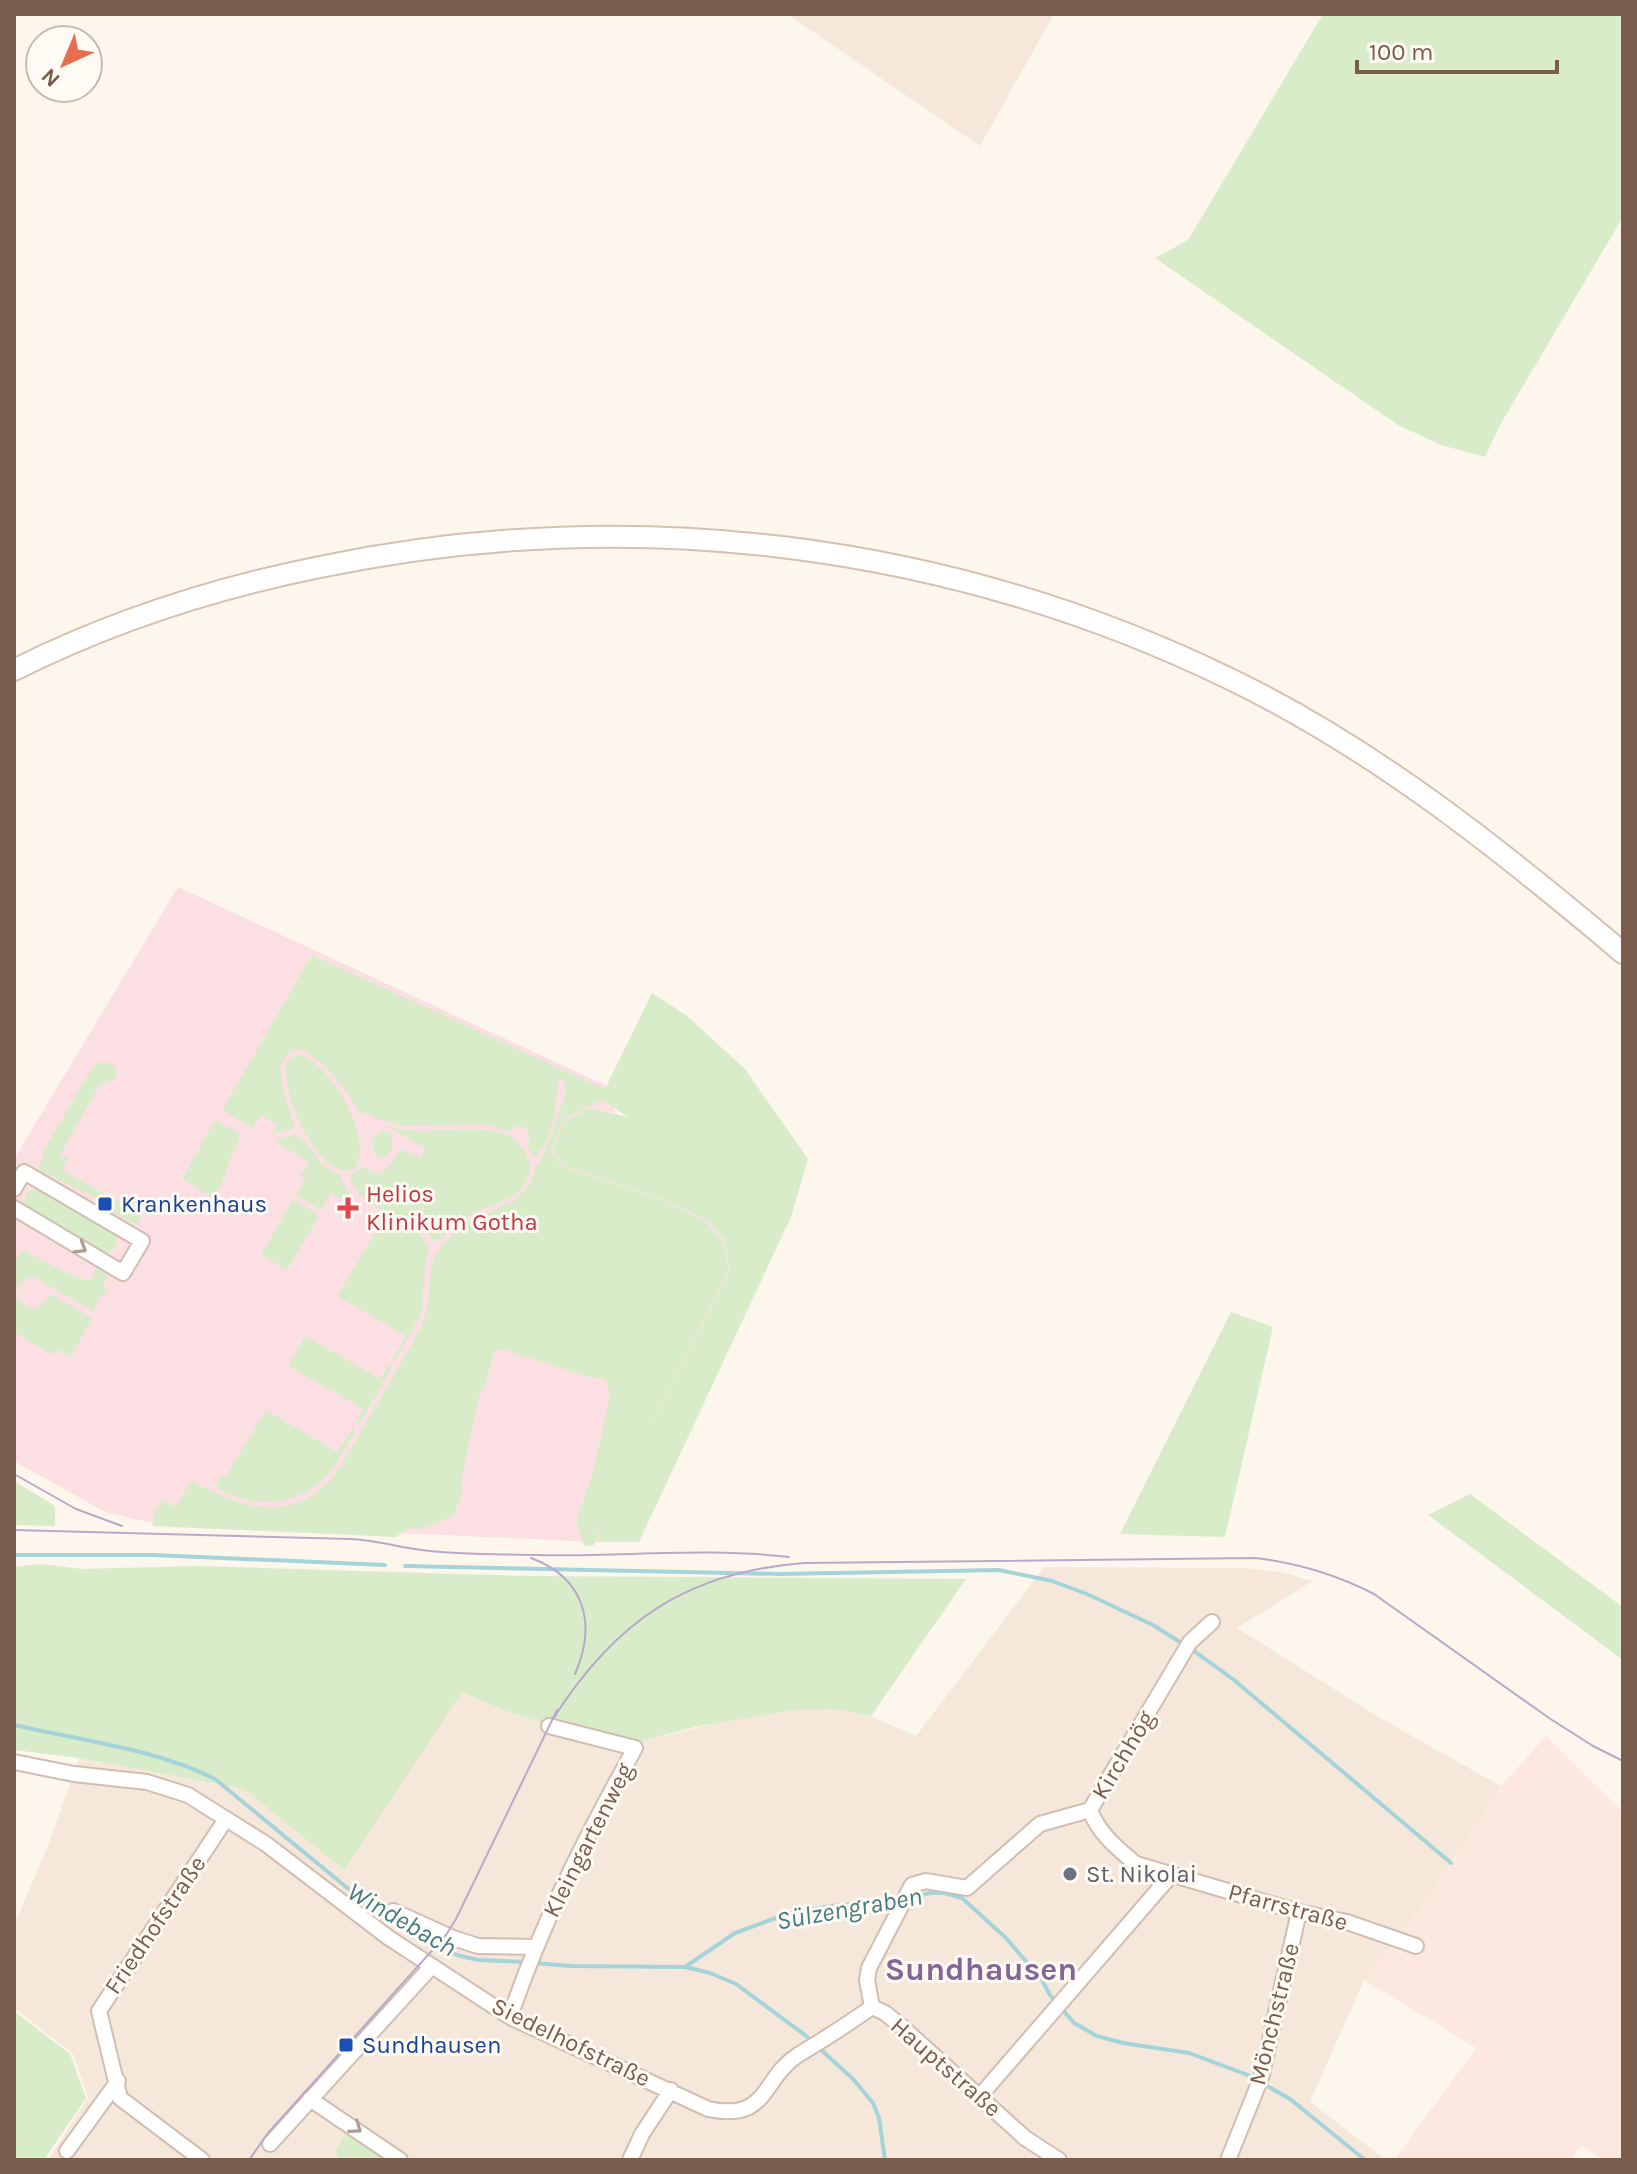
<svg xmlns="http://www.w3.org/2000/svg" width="1637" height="2174" viewBox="0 0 1637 2174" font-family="Karla,sans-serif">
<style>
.residential{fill:#f5e8da}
.commercial{fill:#fde8e0}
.medical{fill:#fbdfe3}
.green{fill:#d8ecc9;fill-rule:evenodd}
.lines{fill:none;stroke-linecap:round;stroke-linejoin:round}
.stream{stroke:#a5d3da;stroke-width:4}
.street-casing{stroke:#d1beb0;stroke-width:18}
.secondary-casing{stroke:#d6c0b0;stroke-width:24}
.street{stroke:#fff;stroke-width:14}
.secondary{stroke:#fff;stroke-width:20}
.tram{stroke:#b9a8c9;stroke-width:2}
.oneway{stroke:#af9d94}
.transit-dot{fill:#1a4fb4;stroke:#fffaf3;stroke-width:3}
.health-dot{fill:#e0444e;stroke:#fffaf3;stroke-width:3}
.worship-dot{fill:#6b7280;stroke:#fffaf3;stroke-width:3}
.labels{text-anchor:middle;stroke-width:6;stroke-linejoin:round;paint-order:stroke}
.health-label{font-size:24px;fill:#be3a42;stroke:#fffaf3;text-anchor:start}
.transit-label{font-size:24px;fill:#164399;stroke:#fffaf3;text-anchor:start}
.street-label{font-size:24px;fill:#7a5c4d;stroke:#fffaf3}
.worship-label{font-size:24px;fill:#5b616d;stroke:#fffaf3;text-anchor:start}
.water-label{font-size:26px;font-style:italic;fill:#437c86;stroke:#fffaf3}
.district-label{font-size:32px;font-weight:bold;fill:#846695;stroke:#fffaf3}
</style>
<rect width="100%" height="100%" fill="#fdf6ec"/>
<path class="residential" d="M787,14h267l-74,132z
M1044,1567l199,1 38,4 32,9 -76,47 148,93 116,65 -72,111 -65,83 -54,122 76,58h-1338l40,-62 -15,-44 -59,-46v-83l34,-79 31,-88 165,31 100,81 118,-178 39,17 159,28 78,-19 55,-8 45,-1 33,7 45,20z"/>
<path class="commercial" d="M1546,1736l77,76v348h-20l-21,-15 -12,15h-176l82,-112 -112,-68 65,-83 72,-111z"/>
<path class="medical" d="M178,887l429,199 9,27 -26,-5 -25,14 -12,30 10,13 92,31 52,24 17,19 6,31 -121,239 -12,33 -449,-20 -43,-10 -91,-51v-302z"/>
<path class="green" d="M1323,14h300v203l-123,208 -15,32 -44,-12 -43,-20 -243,-167 33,-18z
M312,955l293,134 47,-96 34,22 59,54 63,90 -17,58 -152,325h-42l8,-25 -11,28 -10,1 -8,-25 16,-45 16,-71 2,-11 -4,-15 -17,-2 -87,-28 -8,2 -8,32 -7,13 -18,84 1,14 -8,21 -31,14 -14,-1 -13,9 -244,-11 3,-13 8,-13 13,7 15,-26c54,30 109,45 150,-15l81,-140 7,-27 2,-34 5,-11 7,-10 26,-23 46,-21 13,-13 5,-8 1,-10 8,-10 22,-60 1,-15 -6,-8c-2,23 -6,67 -25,81l-7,-11 3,-8c-1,-8 -5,-11 -13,-13l-8,7 -26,-8 -78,2 -34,-9 -2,-4h-9c-12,-21 -39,-57 -62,-64l-10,4 -8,12 4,29 11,34 -23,6 5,-9 -16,-10 -9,13 -30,-18zM602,1100l26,17 -38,-9 -26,14 -11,30 10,13 92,31 52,24 17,19 6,31 -97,192 96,-193 -7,-29 -17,-19 -50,-24 -93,-31 -11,-13 12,-33z
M298,1055c32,5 80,89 55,115 -36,9 -74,-79 -66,-109z
M105,1061l10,5 2,8 -3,5 -14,5 -40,71 2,3 7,-2 -7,14 80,45 -5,10 -23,-12 -5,-8 -71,-36 6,-14 -2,-2 48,-82 6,-7z
M215,1120l25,14c-1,10 -8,16 -10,26 -5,17 -8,22 -17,38l-31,-19z
M386,1126c14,3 27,6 42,5 31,-1 93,-12 101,32 2,10 -2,21 -10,28 -12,12 -34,14 -49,24 -12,8 -22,19 -34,27l-22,-21 -37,-13 -20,-16 -8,-15 15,-11c16,19 28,-3 36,-17l21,9 4,-10z
M381,1131l7,1 4,4v14l-11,9c-7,-3 -9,-13 -9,-20z
M295,1135l9,5 17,23 19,13 10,18 -4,8 -15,-9 -10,17 -25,-15 9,-15 -5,-4 9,-14 -33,-20 3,-4z
M39,1188l78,46 -1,14 -12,6 -78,-46 -2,-8 4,-8z
M293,1199l26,16 -32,55 -26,-15z
M383,1219c22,0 34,10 46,28l-5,26 -2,38 -27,51 -3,-2 14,-24 -69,-40z
M24,1250l40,22 24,9 4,-3 4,-10 12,7 -6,11 7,5 -9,6 -7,14 -57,-33h-9l-9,7 -2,11 10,11 11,2 8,-8 3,-5 5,-1 39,23 -21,39 -15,-8 -4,6 -38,-23v-72z
M1231,1312l42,15 -48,210 -105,-3z
M305,1336l75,43 9,-14 3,2 -34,59 -3,-3 8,-14 -75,-43z
M266,1410l71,42 15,-23 3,2c-7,12 -14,26 -22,37 -29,39 -79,43 -118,19l7,-12 4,1z
M14,1481l41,25v20l-41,-1z
M1470,1494l153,113v53l-195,-145z
M40,1564l42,5 113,-3 333,10 438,3 -95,137 -33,-7 -45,1 -98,17 -61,16 -94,-21 -39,-13 -39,-17 -118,178 -100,-81 -165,-31 -65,-8v-183z
M14,2011l56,43 16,44 -42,62h-30z
M347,2130l43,30h-50l-4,-9z"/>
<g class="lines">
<path class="stream" d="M14,1555h140l231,10
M405,1566l375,8 219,-4 53,11 35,13 66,31 30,19
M1190,1648l44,32 217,183
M14,1725c65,15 142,24 201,54l153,126 43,28 46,22 21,5 47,2
M907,1900l22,-7h15l18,5 43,39 37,43 8,15 24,28 23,13 26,7 66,10 59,22 42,24 75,61
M534,1963l37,3 114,1 25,6 26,11 69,51 48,44 20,24 6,15 6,42
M685,1967l50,-34 55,-20 48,-8 61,-3"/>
<g class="street-casing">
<path id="street" d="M14,1189l10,-17 118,69 -19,32 -109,-65
M14,1762l60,12 73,8 41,13 78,49 123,94 121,79 198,92c61,13 53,-30 90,-54 25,-15 50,-31 74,-48
M1090,1810c9,24 27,38 46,54l163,48 48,10 69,24
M393,1911l60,27 25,8 57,1
M872,2007l-5,-27 2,-12 43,-83 14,-4 41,7 73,-64 50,-14 100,-168 22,-20
M872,2007l13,6 16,13 124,112 34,22
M510,2017c32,-95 77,-182 125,-269l-86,-22
M980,2096l192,-222
M310,2099l90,61
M270,2144l162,-178
M67,2151l51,-70
M202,2160l-82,-62 -21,-87 127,-192
M630,2160l12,-26 29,-44
M1228,2160l33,-82 38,-166"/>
</g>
<g class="secondary-casing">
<path id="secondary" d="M14,670c96,-48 201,-82 306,-103 308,-64 626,-26 910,112 145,70 271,171 393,274"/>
</g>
<use href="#street" class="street"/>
<use href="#secondary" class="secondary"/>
<path class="tram" d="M14,1474l62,35 46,17
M14,1530l336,9c25,1 48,8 72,11 38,5 78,4 116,5 83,2 168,-8 251,2
M531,1558c54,20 66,66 44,116
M553,1719c62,-98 134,-147 251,-156l451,-5c43,5 80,16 119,36l175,124 44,28 30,15
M249,2160l19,-27 178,-198 10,-16 101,-209"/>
</g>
<defs><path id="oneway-chevron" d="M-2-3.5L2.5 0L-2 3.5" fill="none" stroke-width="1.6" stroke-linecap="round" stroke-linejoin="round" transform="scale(2)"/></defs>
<g class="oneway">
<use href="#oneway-chevron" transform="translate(81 1248) rotate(31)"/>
<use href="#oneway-chevron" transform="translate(356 2128) rotate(36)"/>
</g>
<g class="transit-dot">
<rect x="97" y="1196" width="16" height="16" rx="4"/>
<rect x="338" y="2037" width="16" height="16" rx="4"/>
</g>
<path class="health-dot" d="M344 1196h8v8h8v8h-8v8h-8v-8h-8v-8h8z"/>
<circle class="worship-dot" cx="1070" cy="1874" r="8"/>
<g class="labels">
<g class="health-label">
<text x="366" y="1202">Helios<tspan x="366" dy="28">Klinikum Gotha</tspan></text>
</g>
<g class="transit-label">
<text x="121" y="1212">Krankenhaus</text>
<text x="362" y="2053">Sundhausen</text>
</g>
<g class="street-label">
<text transform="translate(1123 1755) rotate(-59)" y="8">Kirchhög</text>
<text transform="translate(588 1840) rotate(-63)" y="8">Kleingartenweg</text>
<text transform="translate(1288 1907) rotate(15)" y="8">Pfarrstraße</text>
<text transform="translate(155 1925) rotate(-56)" y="8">Friedhofstraße</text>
<text transform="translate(1274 2014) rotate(-76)" y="8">Mönchstraße</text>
<text transform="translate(571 2042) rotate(26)" y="8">Siedelhofstraße</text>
<text transform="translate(946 2067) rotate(41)" y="8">Hauptstraße</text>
</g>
<g class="worship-label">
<text x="1086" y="1882">St. Nikolai</text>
</g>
<g class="water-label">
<text transform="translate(849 1908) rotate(-10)" y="9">Sülzengraben</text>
<text transform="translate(402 1919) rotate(30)" y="9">Windebach</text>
</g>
<g class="district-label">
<text x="981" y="1980">Sundhausen</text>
</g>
</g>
<rect width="1637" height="2174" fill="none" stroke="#7a5c4d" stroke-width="32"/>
<g transform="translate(64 64) rotate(224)"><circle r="38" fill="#fffaf3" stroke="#cabbb1" stroke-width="2"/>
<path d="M0-6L14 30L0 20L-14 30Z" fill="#e76f51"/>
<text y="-12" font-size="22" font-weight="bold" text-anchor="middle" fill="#7a5c4d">N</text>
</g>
<path d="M1357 60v12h200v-12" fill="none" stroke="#7a5c4d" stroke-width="4"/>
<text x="1369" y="60" font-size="24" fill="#7a5c4d" stroke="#fffaf3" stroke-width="6" paint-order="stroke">100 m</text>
</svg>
